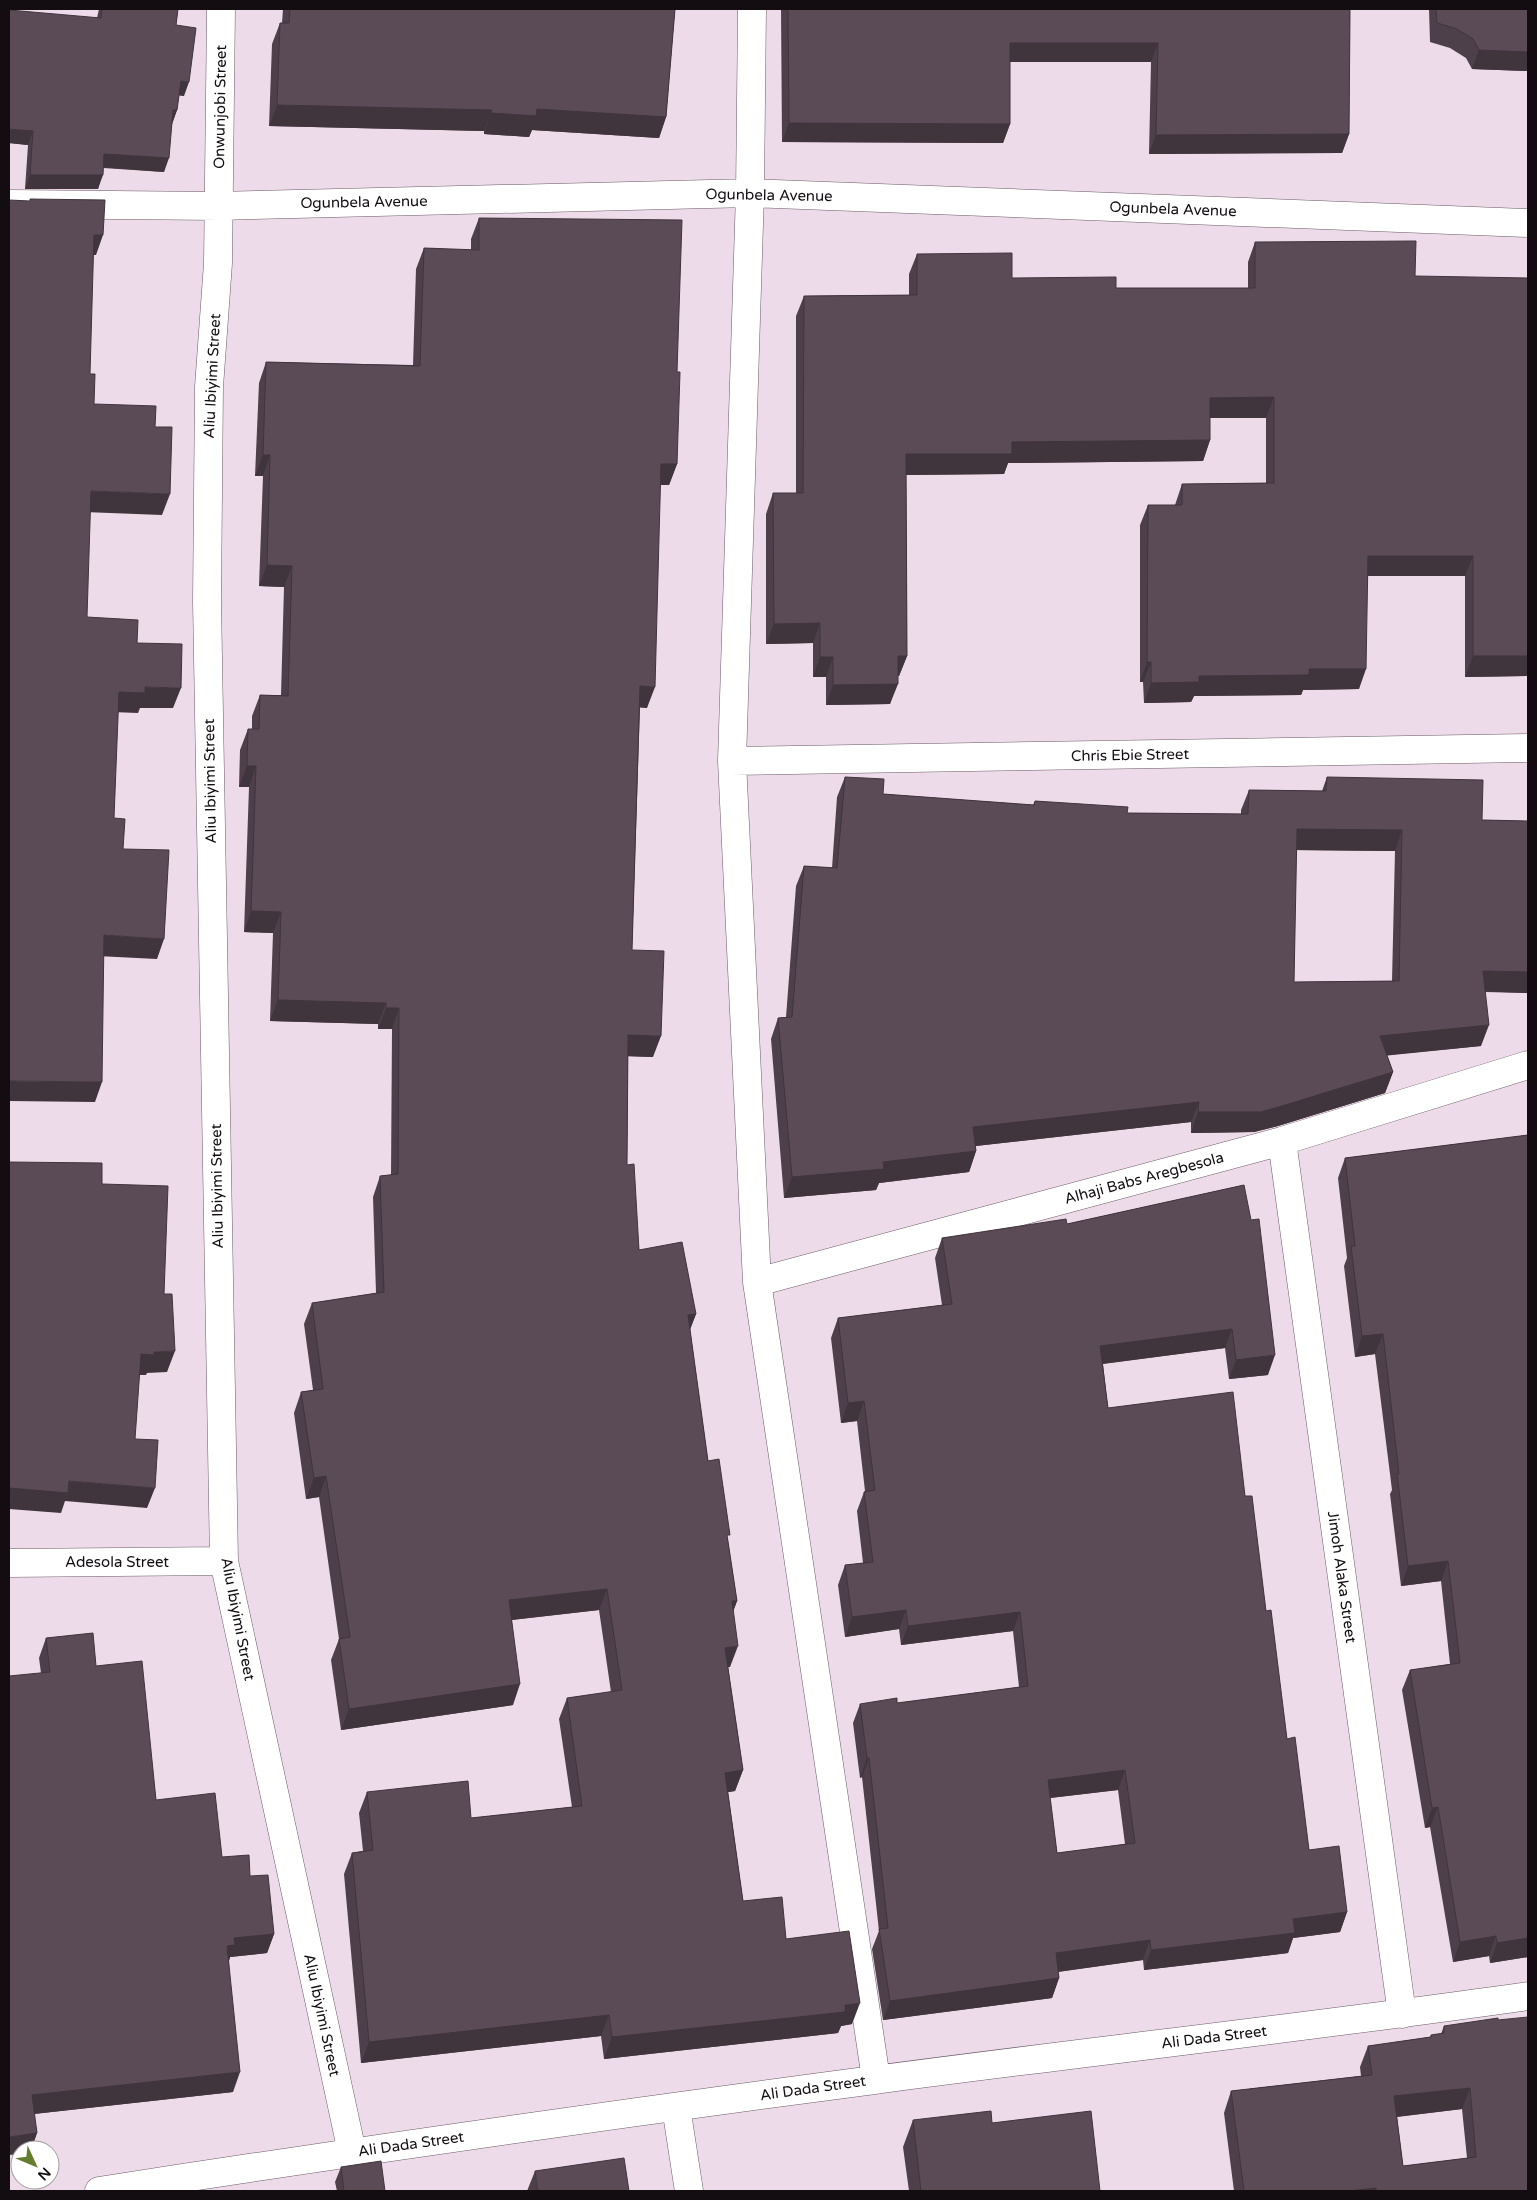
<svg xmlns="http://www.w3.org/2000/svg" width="1537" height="2200" viewBox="0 0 1537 2200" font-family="'Varela Round',sans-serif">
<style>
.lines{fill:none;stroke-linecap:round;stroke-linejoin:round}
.minor-casing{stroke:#6b5b67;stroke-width:29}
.minor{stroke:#fff;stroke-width:28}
.wall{fill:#4e404b;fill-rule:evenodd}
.shaded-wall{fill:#40343d}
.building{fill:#5b4b57;stroke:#40343d;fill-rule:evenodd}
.labels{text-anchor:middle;stroke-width:5;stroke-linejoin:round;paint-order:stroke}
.street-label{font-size:15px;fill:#130d12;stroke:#fff}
</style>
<rect width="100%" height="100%" fill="#eedbe9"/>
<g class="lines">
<g class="minor-casing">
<path id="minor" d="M221,9l-3,254 -9,124 -2,214 17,960 128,591
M752,9l-2,184 -18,568 25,521 119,797
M9,204l209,2 532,-13 778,30
M732,761l796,-13
M1282,1141l120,873
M757,1282l525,-141 246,-76
M9,1563l215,-2
M676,2107l13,84
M99,2191c258,-40 516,-77 775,-111 218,-29 436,-53 654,-84"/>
</g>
<use href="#minor" class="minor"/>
</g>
<path class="wall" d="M99,9h79l-2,16 8,71 -5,-1 -2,15 -5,14 -8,48 -61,-4 -5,21h-73l3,-44 -19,-2 88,-125z
M283,9h392l-9,108 -7,21 -127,-8 -3,7 -45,-3v-3l-215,-5 3,-82 8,-21h2z
M781,9h569l-1,125 -7,19 -193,1 2,-92h-141v62l-7,19 -221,-1z
M1429,9h99v62l-56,-2 -6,-11 -16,-10 -20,-6z
M479,218l198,154v92l-8,21h-9l-13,223 -7,-1 -8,243 21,107 -25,-1 -1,109 12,85 57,64 -6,15 18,132 20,80 9,60 -4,11 -3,55h-2l15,103 -8,21 -7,1 15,109 43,38 66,85 -11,2 -3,7 -234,26 -3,-23 -240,27 -17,-189 8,-21 11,-2 -4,-38 8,-21 104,26 101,-11 -13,-88 8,-21 44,-6 -12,-82 -87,10 1,85 -172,25 -10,-70 8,-21 -20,-142 -13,2 -12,-86 7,-21 12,-2 -9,-66 8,-21 64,-10 -3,-96 7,-21 11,-1 1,-146h-14v-5l-108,-3 3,-88 -29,-1 5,-145h-10l1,-37 8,-21h4v-13l8,-21h21l3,-108 -25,-1 4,-110h-8l4,-93 7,-21 147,3 3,-96 8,-21 47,2v-11z
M1255,242l160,34 113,400 -63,1v-101h-97l-9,113 -56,1 -2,5 -107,1 -3,6 -47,1 -1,-21h-3v-157l8,-20h27l7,-21 84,-1v-65h-56v22l-7,21 -195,2 -4,11 -98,1 1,181 -8,20h-1l-8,28 -64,1v-28h-13v-34l-47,1v-130l7,-21h23v-177l8,-20 105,-1v-21l8,-20 95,24 104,10h132v-26z
M845,777l38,17 150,11 2,-4 92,12 114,1v-4l8,-20 73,1 5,-14 155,43 46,1v172l-43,-1 -4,54 -94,9 6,17 -8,21 -107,33 -24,6 -63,1v-11l-215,24v5l-7,21 -90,11 -3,7 -92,8 -13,-159 7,-21 8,-1 10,-131 8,-20 28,2 5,-71zM1296,850l99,1 -3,130 -98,1z
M1528,1135v822l-38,6 -1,-7 -36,6 -23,-135 -5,1 -23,-138 8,-20 40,-6 -9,-83 -40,5 -11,-92 2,-4 -17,-136 -20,3 -11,-91 3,-8 -9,-80 7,-20z
M1244,1185l24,190 -39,4 -4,-31 -122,16 5,44 137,88 21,115 21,128 22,111 38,62 -7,20 -47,6 -5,15 -144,17 -1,-10 -85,12 1,6 -7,20 -169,22 -11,-71 7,-18 -17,-154 -2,1 -7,-55 7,-19 37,-1 122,-16 -6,-56 -112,14 -2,-16 -54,8 -7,-52 7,-20 18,-2 -6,-52 7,-19 1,-1 -8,-70 -16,2 -10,-85 7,-20 104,-13 -7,-47 7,-20 125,-14zM1118,1790l7,54 -68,9 -7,-55z
M46,1638l50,28 60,134 66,57 28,19 24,58 -7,19 -37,4 -1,4 4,131 -199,22 3,19 -6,17h-11l21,-477 -2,-15z
M1444,2026l84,165h-294l-10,-78 7,-22 130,-15 -1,-9 8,-21 62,-9 1,-2 10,-1zM1462,2109l5,49 -64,8 -6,-49z
M913,2120l79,3 108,68h-191l-6,-44z
M341,2167l44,24h-48l-2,-9z
M535,2171l3,20h-11z"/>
<path class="shaded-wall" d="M1010,43h148l-7,19h-148z
M1479,50l49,2v19l-56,-2z
M181,81l8,1 -5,14 -8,-1z
M277,105l215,5 -8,21 -215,-5z
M537,109l129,8 -7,21 -127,-8 -3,7 -45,-3 7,-21z
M173,110h4l-5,14z
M789,123l221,1 -7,19 -221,-1z
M9,129l24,2 -5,14 -19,-2z
M1349,134l-7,19 -193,1 7,-19z
M104,154l65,4 -5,14 -65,-5z
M30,175h73l-5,14h-73z
M94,235h9l-7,20h-9z
M1274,397l-8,21h-63l7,-20z
M1210,440l-7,21 -195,2 -4,11 -105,1 7,-21 106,-12z
M263,455h7l-7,21h-8z
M661,464h16l-8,21h-16z
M91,491l79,3 -8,21 -78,-3z
M1368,556h105l-8,20h-104z
M267,565l25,1 -8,21 -25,-1z
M820,623l-7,20 -47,1 8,-20z
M898,656h9l-8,20h-8z
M1473,656h55v20l-63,1z
M820,657h13l-7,20h-13z
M1147,662h4l-8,20h-3z
M1309,669h57l-7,20 -56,1 -2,5 -107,1 -3,6 -47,1 7,-20 48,-7z
M898,684l-8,20 -64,1 7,-20z
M640,686l15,1 -8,21 -14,-1z
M145,687l36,1 -8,20h-33l-2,5 -26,-1 7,-20z
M247,766h9l-7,21h-10z
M1297,829l105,1 -7,21 -106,-1z
M251,911l30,1 -8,21 -29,-1z
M104,935l60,4 -7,20 -60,-3z
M1483,971l45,1v21l-52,-2z
M278,1000l108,3 -8,21 -108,-3z
M386,1008h13l-7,21h-14z
M1489,1025l-8,21 -108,11 7,-21z
M628,1035l33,1 -8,21 -33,-1z
M1393,1072l-8,21 -107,33 -24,6 -63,1 7,-21z
M9,1081l93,1 -7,20 -86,-1z
M1199,1102l-8,20 -225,25 7,-20z
M976,1151l-7,21 -90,11 -3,7 -92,8 8,-21 91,-15z
M696,1314l-8,21v-20z
M1232,1329l-7,19 -132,17 7,-19z
M1383,1334l-8,20 -20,3 7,-21z
M175,1351l-8,21 -20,1 -1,2h-12l7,-21 13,-2z
M1275,1355l-7,20 -39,4 7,-19z
M864,1401l-7,20 -16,2 7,-20z
M326,1476l-7,21 -13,2 8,-21z
M69,1481l86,7 -8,20 -82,-7 -4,12 -52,-4v-21z
M1448,1561l-7,20 -40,5 7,-20z
M607,1589l-8,21 -98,11 8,-21z
M732,1601h5l-8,21z
M906,1610l-7,19 -54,8 7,-20z
M1020,1612l-7,19 -112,14 7,-19z
M738,1646l-8,21 -13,2 8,-21z
M520,1684l-7,21 -172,25 8,-21z
M867,1758h2l-7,19 -2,1z
M743,1770l-8,21 -18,3 8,-21z
M1125,1770l-7,20 -77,9 7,-19z
M1438,1807l-8,20 -5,1 7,-20z
M1347,1912l-7,20 -47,6 -5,15 -144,17 7,-20 142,-31z
M274,1934l-7,19 -37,4 -2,7 -1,-18 7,-8z
M1496,1936l-7,20 -36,6 7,-20z
M1528,1938v19l-38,6 7,-20z
M1150,1940l-7,20 -94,13 7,-20z
M1059,1978l-7,20 -169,22 7,-19z
M860,2003l-8,21 -11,2 -3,7 -234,26 8,-22z
M609,2015l-8,21 -240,27 8,-21z
M240,2072l-7,20 -209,23 8,-20z
M1470,2088l-8,21 -76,9 8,-22z
M37,2133l-6,17h-11v4l-11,1v-18z
M1376,2188l-1,3h-27z"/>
<path class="building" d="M102,9h76l-2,16 20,3 -7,54 -8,-1 -4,29h-4l-4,48 -65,-4 -1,21h-73l3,-44 -24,-2v-119l92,8z
M290,9h385l-9,108 -129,-8 -1,7 -45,-3 1,-3 -215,-5 3,-82h9z
M788,9h562l-1,125 -193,1 2,-92h-148v81l-221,-1z
M1436,9h92v43l-49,-2 -6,-11 -16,-10 -20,-6z
M30,199l75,1 -2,35h-9l-4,139h5l-1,30 62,2 -1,21h17l-2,67 -79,-3 -4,126 51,3 -1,23 45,1 -1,44 -36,-1v6l-26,-1 -5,126 11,1 -2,30 46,1 -5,89 -60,-4 -2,147 -93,-1v-881l21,1z
M479,218l203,2 -5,152h3l-3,92h-16l-6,223 -15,-1 -8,264 32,1 -3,85 -33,-1 -1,130 7,-1 5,86 43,-8 14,72 -8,1 20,146 11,-2 11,76h-3l10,66h-5l6,45 -13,2 18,122 -18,3 18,128 39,-4 4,42 63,-8 11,72 -15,2v7l-233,25 -3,-22 -240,27 -17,-189 21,-3 -6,-58 101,-11 3,37 111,-12 -15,-108 55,-8 -15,-101 -98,11 11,84 -171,25 -10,-70 11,-2 -24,-161 -12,2 -13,-86 22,-3 -11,-86 72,-11 -4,-116 18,-2 1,-166h-13v-5l-108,-3 3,-88 -30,-1 5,-145h-9l1,-37h11l1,-34 28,1 4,-130 -25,-1 3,-110h-7l3,-93 154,4 4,-118 55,2z
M1416,241l-1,35 113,2v378h-55v-100h-105l-2,113h-57v6l-110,1v6l-48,1v-21h-4l1,-157h34v-21l92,-1v-86l-64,1v42l-198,2v12h-106l1,202h-9v28l-65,1v-28h-13v-34l-46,1 -1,-131h30l1,-197 113,-1v-41l95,-1v25l104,-1v11h139v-46z
M845,777l39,2 -1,15 151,11 1,-4 93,6 -1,6 121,1 1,-24 77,1 1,-14 156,3 -1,40 46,1v151l-45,-1 6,54 -109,11 13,36 -108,33 -24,7h-63l1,-10 -226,25 3,24 -93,11 1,7 -92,8 -14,-159 14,-1 12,-151 33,2zM1297,829l105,1 -3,151 -105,1z
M1528,1135v803l-31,5 -1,-7 -36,6 -22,-135 -6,1 -22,-138 50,-7 -12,-102 -40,5 -11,-92h2l-16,-140 -21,2 -11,-90h4l-10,-88z
M9,1162l93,1v21l66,2 -4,108h8l3,57 -21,1v3l-13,-1 -6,85 23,1 -3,48 -86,-7 -1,12 -59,-5z
M1244,1185l7,35 8,-1 16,136 -39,5 -4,-31 -132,17 8,62 125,-16 12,104h7l14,115 5,-1 16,129 8,-2 14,113 30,-4 8,66 -54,7 2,14 -144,17 -1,-10 -94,13 3,25 -169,23 -11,-72 9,-1 -19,-170h-2l-7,-54 37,-6v5l131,-17 -8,-74 -112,14 -2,-16 -54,7 -7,-52 28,-3 -9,-70 11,-2 -11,-89 -16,2 -10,-85 114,-14 -10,-66 124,-19 1,5zM1125,1770l10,73 -78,10 -9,-73z
M93,1633l3,33 46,-5 14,139 59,-7 7,64 27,-2 1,21 18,-1 6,59 -40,4 1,7 -8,1 13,126 -208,23 5,38 -28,4v-461l41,-4 -4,-34z
M1528,2017v174h-152v-3l-28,3h-104l-13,-100 141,-16 -4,-29 63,-9v-2l13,-2v-7l54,-8v2zM1470,2088l6,69 -73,9 -9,-70z
M991,2111l1,12 99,-12 9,80h-179l-8,-71z
M624,2158l5,33h-91l-3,-20z
M381,2161l4,30h-41l-3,-24z"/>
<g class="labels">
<g class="street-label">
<text transform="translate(220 107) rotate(-89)" y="5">Onwunjobi Street</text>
<text transform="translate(769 195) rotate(1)" y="5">Ogunbela Avenue</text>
<text transform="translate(364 202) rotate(-1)" y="5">Ogunbela Avenue</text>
<text transform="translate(1173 209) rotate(2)" y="5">Ogunbela Avenue</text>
<text transform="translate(212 376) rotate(-87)" y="5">Aliu Ibiyimi Street</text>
<text transform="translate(1130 755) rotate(-1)" y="5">Chris Ebie Street</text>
<text transform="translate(210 781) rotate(-91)" y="5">Aliu Ibiyimi Street</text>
<text transform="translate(1144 1178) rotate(-15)" y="5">Alhaji Babs Aregbesola</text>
<text transform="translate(217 1186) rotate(-91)" y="5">Aliu Ibiyimi Street</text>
<text x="117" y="1567">Adesola Street</text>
<text transform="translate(1342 1577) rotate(82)" y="5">Jimoh Alaka Street</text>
<text transform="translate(238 1619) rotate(79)" y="5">Aliu Ibiyimi Street</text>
<text transform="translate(322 2015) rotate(78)" y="5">Aliu Ibiyimi Street</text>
<text transform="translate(1214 2037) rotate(-7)" y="5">Ali Dada Street</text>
<text transform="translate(813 2088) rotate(-8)" y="5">Ali Dada Street</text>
<text transform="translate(411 2144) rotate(-8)" y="5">Ali Dada Street</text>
</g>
</g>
<rect width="1537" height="2200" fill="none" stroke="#130d12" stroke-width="20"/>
<g transform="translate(35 2165) rotate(134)"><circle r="24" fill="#ffffff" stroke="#a19ea0"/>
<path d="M0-4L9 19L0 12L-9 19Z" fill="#657d2f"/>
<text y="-8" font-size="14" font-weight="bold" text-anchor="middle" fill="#130d12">N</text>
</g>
</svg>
